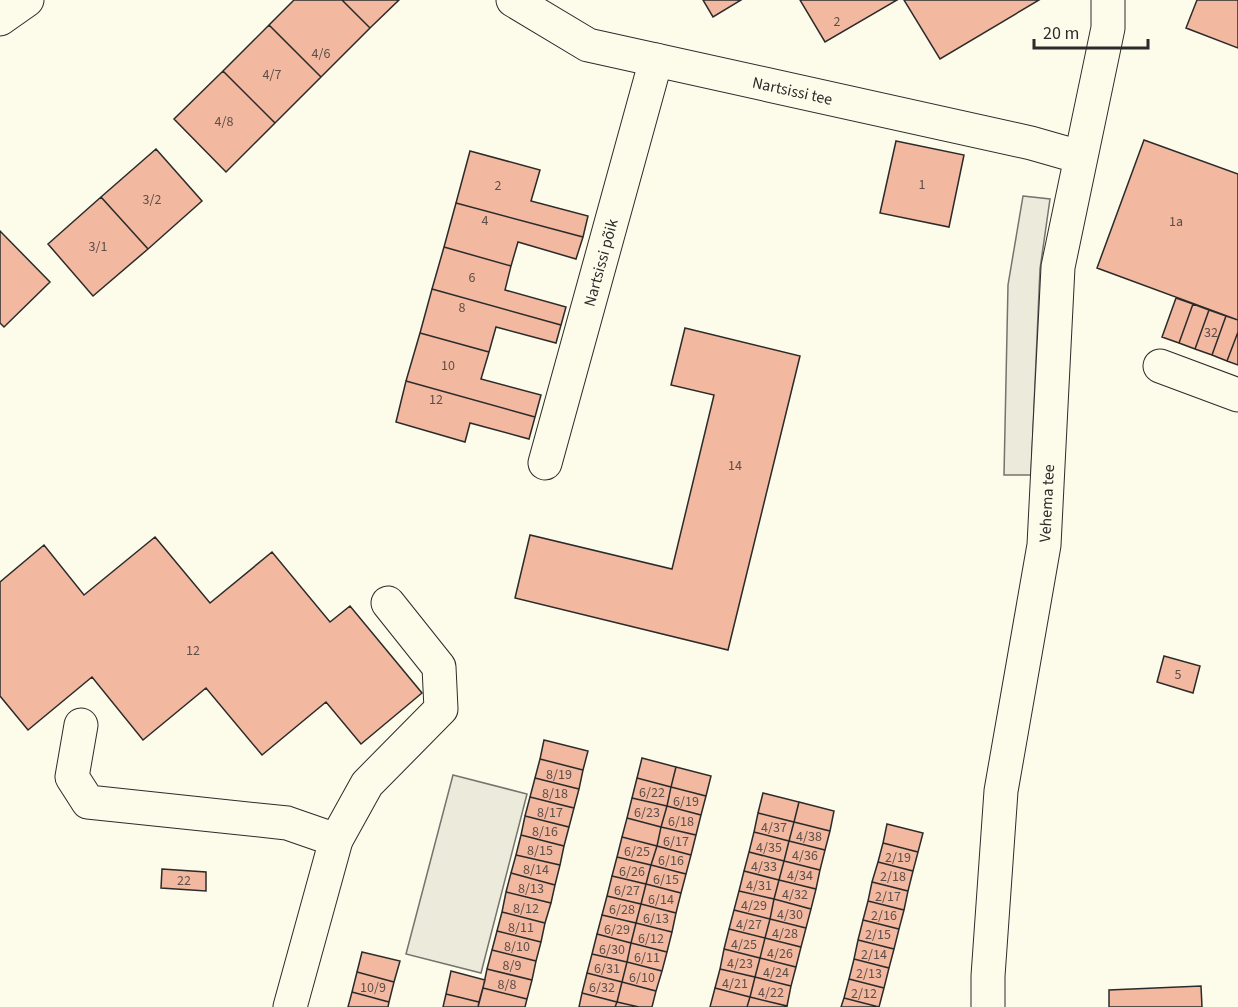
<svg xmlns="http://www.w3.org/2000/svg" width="1238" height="1007" viewBox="0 0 1238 1007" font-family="'Source Sans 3',sans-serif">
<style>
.green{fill:#ecebdb;stroke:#74746e;stroke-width:1.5}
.parking{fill:#eceadb;stroke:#74746e;stroke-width:1.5}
.building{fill:#f2b8a0;stroke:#2b2b2b;stroke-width:1.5}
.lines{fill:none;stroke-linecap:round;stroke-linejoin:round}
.minor-casing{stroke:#2b2b2b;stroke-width:35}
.minor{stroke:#fdfbea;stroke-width:33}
.labels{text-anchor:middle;stroke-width:4.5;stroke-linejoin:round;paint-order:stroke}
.number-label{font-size:14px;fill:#5d4e48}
.street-label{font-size:16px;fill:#2b2b2b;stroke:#fdfbea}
</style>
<rect width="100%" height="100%" fill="#fdfbea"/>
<path class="green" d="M453,775l74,19 -46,179 -75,-19z"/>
<path class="parking" d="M1023,196l27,3 -10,70 -9,206h-27l4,-190z"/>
<path class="building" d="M294,0h48l28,28 -49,49 -52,-52z
M342,0h57l-29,28z
M703,0h38l-28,17z
M800,0h97l-72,42z
M904,0h135l-99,59z
M1197,0h41v48l-52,-20z
M269,25l52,52 -46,46 -52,-52z
M223,71l52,52 -49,49 -52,-53z
M1144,140l94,34v146l-141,-52z
M896,141l68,14 -15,72 -69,-14z
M156,149l46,52 -54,48 -47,-52z
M470,151l70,19 -9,31 57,15 -5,21 -127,-34z
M101,197l47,52 -55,47 -45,-52z
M456,203l127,34 -7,22 -58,-17 -7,24 -67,-19z
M0,231l50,51 -46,45 -4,-4z
M444,247l67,19 -6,24 61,17 -5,18 -129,-36z
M432,289l129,36 -5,18 -60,-16 -7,25 -69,-19z
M1176,298l17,6 -14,39 -17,-6z
M1193,304l16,6 -14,39 -16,-6z
M1209,310l17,6 -14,39 -17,-6z
M1226,316l12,4v12l-11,29 -15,-6z
M685,328l115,28 -72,294 -213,-52 15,-63 142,34 42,-174 -43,-10z
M1238,332v33l-11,-4z
M420,333l69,19 -8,27 60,16 -6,22 -129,-36z
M406,381l129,36 -6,22 -59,-16 -5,19 -69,-20z
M155,537l55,66 62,-51 58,70 20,-16 72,87 -61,51 -35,-42 -64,53 -56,-67 -63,52 -51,-63 -64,53 -28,-34v-114l44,-37 40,50z
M1164,656l36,10 -7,27 -36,-11z
M544,740l44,11 -5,19 -43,-11z
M642,758l34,9 -5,20 -34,-9z
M540,759l43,11 -4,19 -44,-11z
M676,767l35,9 -5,20 -35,-9z
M535,778l44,11 -5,19 -44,-11z
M637,778l34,9 -4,19 -35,-8z
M671,787l35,9 -5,19 -34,-9z
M763,793l36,9 -5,20 -36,-9z
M530,797l44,11 -5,19 -44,-11z
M632,798l35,8 -6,21 -34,-9z
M799,802l35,9 -4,20 -36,-9z
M667,806l34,9 -5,20 -35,-8z
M758,813l36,9 -5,19 -35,-9z
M525,816l44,11 -5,19 -43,-11z
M627,818l34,9 -4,19 -35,-9z
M794,822l36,9 -5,19 -36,-9z
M887,824l36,9 -5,19 -35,-9z
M661,827l35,8 -5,20 -34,-9z
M754,832l35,9 -5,20 -35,-9z
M521,835l43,11 -4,19 -44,-10z
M622,837l35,9 -6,19 -34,-8z
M789,841l36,9 -5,20 -36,-9z
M883,843l35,9 -5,19 -35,-9z
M657,846l34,9 -5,19 -35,-9z
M749,852l35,9 -5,19 -35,-9z
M516,855l44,10 -5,20 -44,-12z
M617,857l34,8 -5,19 -34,-8z
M784,861l36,9 -4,19 -37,-9z
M878,862l35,9 -5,20 -36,-9z
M651,865l35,9 -5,19 -35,-9z
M162,869l44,3v19l-45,-3z
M744,871l35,9 -5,19 -35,-8z
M511,873l44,12 -4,18 -45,-11z
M612,876l34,8 -5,20 -34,-8z
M779,880l37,9 -5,20 -37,-10z
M872,882l36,9 -4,19 -36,-9z
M646,884l35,9 -5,20 -35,-9z
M739,891l35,8 -4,20 -36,-9z
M506,892l45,11 -6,20 -43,-11z
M607,896l34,8 -5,19 -34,-8z
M774,899l37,10 -5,19 -36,-9z
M868,901l36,9 -5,19 -36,-9z
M641,904l35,9 -4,19 -36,-9z
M734,910l36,9 -5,19 -36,-9z
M502,912l43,11 -4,19 -44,-11z
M602,915l34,8 -5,20 -34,-9z
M770,919l36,9 -5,19 -36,-9z
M863,920l36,9 -5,20 -36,-9z
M636,923l36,9 -5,20 -36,-9z
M729,929l36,9 -5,20 -36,-9z
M497,931l44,11 -5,19 -44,-11z
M597,934l34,9 -4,19 -35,-8z
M765,938l36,9 -5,20 -36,-9z
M858,940l36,9 -5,19 -35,-9z
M631,943l36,9 -5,19 -35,-9z
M724,949l36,9 -5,19 -35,-8z
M492,950l44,11 -4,19 -45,-11z
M362,952l38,9 -6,21 -37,-10z
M592,954l35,8 -5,20 -35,-9z
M760,958l36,9 -5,19 -36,-9z
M854,959l35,9 -5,20 -35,-9z
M627,962l35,9 -6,20 -34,-9z
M487,969l45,11 -5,19 -44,-11z
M720,969l35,8 -5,20 -35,-9z
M451,971l34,9 -6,22 -33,-8z
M357,972l37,10 -5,20 -37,-10z
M587,973l35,9 -5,20 -35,-9z
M755,977l36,9 -4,20 -37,-9z
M849,979l35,9 -5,19 -35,-9z
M622,982l34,9 -4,16h-13l-22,-5z
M1201,986l1,21h-93v-17z
M483,988l44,11 -2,8h-47z
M715,988l35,9 -3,10h-37z
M352,992l37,10 -1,5h-40z
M582,993l35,9 -2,5h-36z
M446,994l33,8 -1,5h-35z
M750,997l37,9 -1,1h-39z
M844,998l35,9h-38z
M617,1002l22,5h-24z"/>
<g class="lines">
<g class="minor-casing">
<g id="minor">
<path id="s1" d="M513,0l75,45 443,98 49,14"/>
<path d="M0,19l27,-19"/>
<path d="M1160,366l78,29"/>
<path id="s2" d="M545,463l111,-403"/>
<path d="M81,725l-9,52 16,25 199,21 49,17"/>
<path d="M290,1007l46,-167 31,-56 74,-75 -2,-42 -51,-64"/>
<path id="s3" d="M988,1007v-31l13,-185 43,-246 14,-278 50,-239v-28"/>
</g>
</g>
<use href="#minor" class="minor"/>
</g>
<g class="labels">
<g class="number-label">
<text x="837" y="26">2</text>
<text x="321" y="58">4/6</text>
<text x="272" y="79">4/7</text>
<text x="224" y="126">4/8</text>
<text x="922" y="189">1</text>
<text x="498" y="190">2</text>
<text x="152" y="204">3/2</text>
<text x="485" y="225">4</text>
<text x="1176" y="226">1a</text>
<text x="98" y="251">3/1</text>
<text x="472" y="282">6</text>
<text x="462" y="312">8</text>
<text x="1211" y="337">32</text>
<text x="448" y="370">10</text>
<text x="436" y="404">12</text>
<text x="735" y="470">14</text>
<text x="193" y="655">12</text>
<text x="1178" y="679">5</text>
<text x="559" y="779">8/19</text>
<text x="652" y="797">6/22</text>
<text x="555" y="798">8/18</text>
<text x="686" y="806">6/19</text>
<text x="550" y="817">8/17</text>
<text x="647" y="817">6/23</text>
<text x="681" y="826">6/18</text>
<text x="774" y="832">4/37</text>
<text x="545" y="836">8/16</text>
<text x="809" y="841">4/38</text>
<text x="676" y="846">6/17</text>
<text x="769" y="852">4/35</text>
<text x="540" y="855">8/15</text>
<text x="637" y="856">6/25</text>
<text x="805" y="860">4/36</text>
<text x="898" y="862">2/19</text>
<text x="671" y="865">6/16</text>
<text x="764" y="871">4/33</text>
<text x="536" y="874">8/14</text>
<text x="632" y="876">6/26</text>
<text x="800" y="880">4/34</text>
<text x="893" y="881">2/18</text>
<text x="666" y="884">6/15</text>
<text x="184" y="885">22</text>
<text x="759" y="890">4/31</text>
<text x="531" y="893">8/13</text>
<text x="627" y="895">6/27</text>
<text x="795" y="899">4/32</text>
<text x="888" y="901">2/17</text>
<text x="661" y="904">6/14</text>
<text x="754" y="910">4/29</text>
<text x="526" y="913">8/12</text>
<text x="622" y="914">6/28</text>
<text x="790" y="919">4/30</text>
<text x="884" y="920">2/16</text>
<text x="656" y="923">6/13</text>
<text x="749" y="929">4/27</text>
<text x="521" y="932">8/11</text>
<text x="617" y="934">6/29</text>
<text x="785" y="938">4/28</text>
<text x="878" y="939">2/15</text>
<text x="651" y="943">6/12</text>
<text x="744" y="949">4/25</text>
<text x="517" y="951">8/10</text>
<text x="612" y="954">6/30</text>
<text x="780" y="958">4/26</text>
<text x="874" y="959">2/14</text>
<text x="647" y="962">6/11</text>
<text x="740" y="968">4/23</text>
<text x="512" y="970">8/9</text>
<text x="607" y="973">6/31</text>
<text x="776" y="977">4/24</text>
<text x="869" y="978">2/13</text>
<text x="642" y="982">6/10</text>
<text x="735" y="988">4/21</text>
<text x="507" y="989">8/8</text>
<text x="373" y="992">10/9</text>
<text x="602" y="992">6/32</text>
<text x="771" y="997">4/22</text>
<text x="864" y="998">2/12</text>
</g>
<g class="street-label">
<text dy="6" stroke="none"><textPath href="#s1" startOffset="297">Nartsissi tee</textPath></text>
<text dy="6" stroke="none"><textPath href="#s2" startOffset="208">Nartsissi põik</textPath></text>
<text dy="6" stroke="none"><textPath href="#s3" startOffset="508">Vehema tee</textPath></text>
</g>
</g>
<path d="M1034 39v9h114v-9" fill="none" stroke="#2b2b2b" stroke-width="3"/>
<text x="1043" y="39" font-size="18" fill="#2b2b2b" stroke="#fdfbea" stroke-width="4.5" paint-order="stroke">20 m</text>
</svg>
